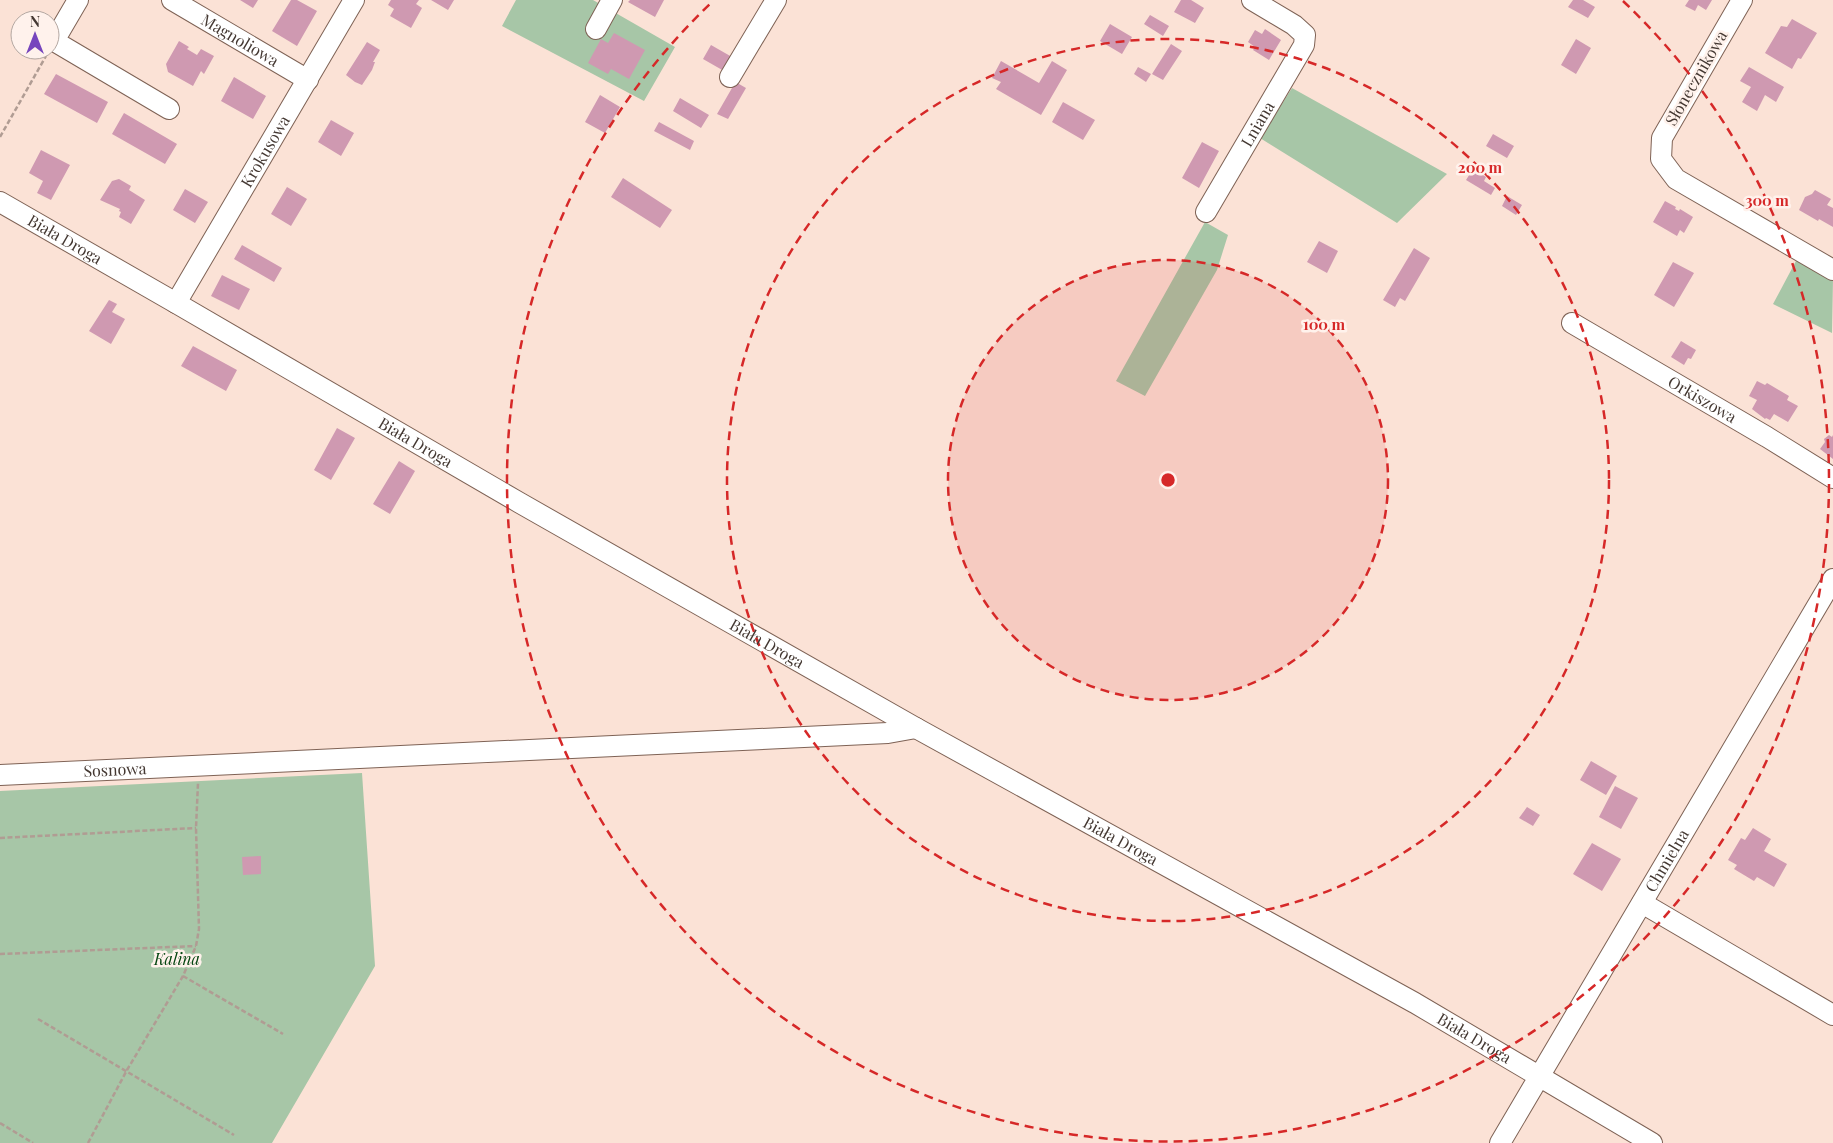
<svg xmlns="http://www.w3.org/2000/svg" width="1833" height="1143" viewBox="0 0 1833 1143" font-family="'Playfair Display',serif">
<style>
.green{fill:#a7c6a7}
.building{fill:#cf99b1}
.lines{fill:none;stroke-linecap:round;stroke-linejoin:round}
.minor-casing{stroke:#7e6255;stroke-width:22}
.path{stroke:#b09c93;stroke-width:2.5;stroke-dasharray:5 2.5;stroke-linecap:butt}
.minor{stroke:#fff;stroke-width:20}
.ring{fill:none;stroke:#d62828;stroke-width:2.5;stroke-dasharray:9 6}
.labels{text-anchor:middle;stroke-width:5;stroke-linejoin:round;paint-order:stroke}
.street-label{font-size:16px;fill:#443832;stroke:#fff2ec}
.park-label{font-size:16px;font-style:italic;fill:#03440f;stroke:#fff2ec}
.centre{fill:#d62828;stroke:#fff2ec;stroke-width:2.5}
.ring-label{font-size:15px;text-anchor:middle;font-weight:bold;fill:#d62828;stroke:#fff2ec;stroke-width:5;stroke-linejoin:round;paint-order:stroke}
</style>
<rect width="100%" height="100%" fill="#fbe2d6"/>
<path class="green" d="M516,0h77l82,47 -31,54 -142,-75z
M1292,88l155,86 -50,49 -137,-85z
M1205,222l23,13 -11,35 -72,126 -29,-15z
M1797,259l36,19 -1,55 -59,-29z
M362,773l13,193 -103,177h-272v-352z"/>
<path class="building" d="M240,0h18l-5,8z
M291,0h6l20,11 -20,35 -25,-15z
M391,0h28l-3,4 6,4 -11,20 -21,-12 4,-7 -6,-4z
M431,0h23l-6,10z
M630,0h34l-9,17 -27,-15z
M1181,0h10l13,8 -9,15 -21,-11z
M1573,0h10l12,7 -7,11 -20,-11z
M1689,0h23l-6,10 -8,-5 -3,6 -10,-5z
M1150,15l19,11 -6,10 -19,-12z
M1792,19l25,14 -16,26 -3,-1 -6,11 -27,-16 16,-27 6,1z
M1110,24l22,13 -10,17 -22,-13z
M1265,29l16,11 -12,20 -16,-10 2,-3 -7,-5 7,-12 7,4z
M614,33l31,17 -16,29 -18,-10 -3,5 -20,-11 13,-24 7,4z
M1576,39l15,9 -15,26 -15,-9z
M179,41l10,6 -2,2 10,6 4,-6 13,7 -10,18 -3,-3 -8,15 -25,-14 -2,-8z
M367,42l13,8 -7,12h2l-3,8 -10,15 -7,-3 -9,-7z
M1171,44l11,7 -19,29 -11,-6z
M711,45l21,12 -8,14 -21,-12z
M1001,61l38,22 13,-22 15,9 -26,45 -45,-26 5,-7 -9,-4z
M1138,67l13,7 -5,8 -12,-8z
M1749,67l35,20 -8,15 -11,-7 -8,16 -15,-9 9,-15 -11,-6z
M56,74l52,28 -11,21 -53,-29z
M234,77l32,19 -13,23 -32,-18z
M732,80l14,8 -18,31 -11,-5 15,-26 -4,-2z
M600,95l20,12 -15,26 -20,-11z
M680,98l29,17 -8,13 -28,-17z
M1063,102l32,18 -12,20 -31,-18z
M124,113l53,31 -12,20 -53,-30z
M331,120l23,13 -13,23 -23,-14z
M659,122l35,19 -4,9 -36,-19z
M1493,134l21,12 -7,12 -21,-12z
M1202,142l17,9 -20,37 -17,-10z
M41,150l29,15 -19,35 -14,-7 6,-12 -14,-8z
M1473,169l13,8 -2,4 11,7 -4,7 -25,-15z
M623,178l49,32 -12,18 -49,-31z
M119,179l12,7 -2,4 16,10 -14,24 -12,-7 2,-5 -2,-1 1,-2 -20,-9 12,-19z
M287,187l20,12 -16,27 -20,-12z
M185,189l23,13 -13,21 -22,-13z
M1815,190l16,9 -4,6 6,3v19l-14,-8 -1,2 -19,-11 6,-13 7,-3z
M1507,196l15,9 -6,10 -14,-9z
M1665,201l11,6 -1,2 4,2 1,-2 13,8 -9,16 -4,-3 -3,6 -24,-14z
M1319,241l19,10 -11,22 -20,-11z
M242,245l40,23 -8,14 -40,-23z
M1414,248l16,10 -25,43 -5,-3 -5,9 -12,-7z
M1673,262l21,11 -20,34 -20,-12z
M222,275l28,14 -11,21 -28,-14z
M109,300l8,4 -5,8 13,7 -14,25 -22,-13z
M1681,341l15,9 -5,9 -3,-1 -4,7 -13,-8z
M193,346l44,24 -11,21 -45,-25z
M1757,381l8,4 2,-2 22,13 -2,4 11,6 -10,16 -14,-8 -4,6 -4,-2 -1,1 -13,-10 5,-9 -8,-4z
M337,428l18,10 -24,42 -17,-10z
M1829,435l3,2 1,-2v24l-13,-10 5,-7 -1,-3z
M399,461l16,10 -25,43 -17,-10z
M1591,761l26,15 -11,19 -26,-15z
M1615,786l23,12 -17,31 -22,-12z
M1527,807l13,8 -7,11 -14,-8z
M1753,828l18,11 -7,12 23,13 -13,23 -17,-10 -3,4 -20,-12 3,-4 -9,-5 13,-22 4,2z
M1592,843l29,16 -19,32 -29,-17z
M261,856v18l-18,1 -1,-18z"/>
<g class="lines">
<g class="minor-casing">
<g id="minor">
<path d="M78,0l-24,41 115,68"/>
<path id="s1" d="M172,0l136,80"/>
<path d="M1742,0l-80,138 -1,21 15,20 157,91"/>
<path d="M596,29l16,-29"/>
<path d="M730,77l46,-77"/>
<path id="s2" d="M0,202l176,101 344,200 396,225 499,275 237,140"/>
<path id="s3" d="M1206,212l98,-167 1,-10 -11,-10 -42,-25"/>
<path id="s4" d="M176,303l178,-303"/>
<path id="s5" d="M1572,323l195,114 66,41"/>
<path id="s6" d="M0,775l888,-42 28,-5"/>
<path d="M1642,903l191,112"/>
<path id="s7" d="M1500,1143l333,-564"/>
</g>
</g>
<path class="path" d="M0,137l46,-81
M0,838l196,-10
M0,954l196,-8
M183,976l100,58
M38,1019l196,116
M0,1123l33,20
M88,1143l39,-73 56,-94 13,-30 3,-17 -3,-101 2,-45"/>
<use href="#minor" class="minor"/>
</g>
<circle cx="1168" cy="480" r="220" fill="#d62828" fill-opacity=".12"/>
<g class="ring">
<circle cx="1168" cy="480" r="220"/>
<circle cx="1168" cy="480" r="441"/>
<path d="M1623 1A661 661 0 1 1 713 1"/>
</g>
<g class="labels">
<g class="street-label">
<text dy="6" stroke="none"><textPath href="#s1" startOffset="79">Magnoliowa</textPath></text>
<text transform="translate(1696 78) rotate(-60)" y="6">Słonecznikowa</text>
<text dy="6" stroke="none"><textPath href="#s3" startOffset="102">Lniana</textPath></text>
<text dy="6" stroke="none"><textPath href="#s4" startOffset="176">Krokusowa</textPath></text>
<text dy="6" stroke="none"><textPath href="#s2" startOffset="75">Biała Droga</textPath></text>
<text dy="6" stroke="none"><textPath href="#s5" startOffset="151">Orkiszowa</textPath></text>
<text dy="6" stroke="none"><textPath href="#s2" startOffset="480">Biała Droga</textPath></text>
<text dy="6" stroke="none"><textPath href="#s2" startOffset="885">Biała Droga</textPath></text>
<text dy="6" stroke="none"><textPath href="#s6" startOffset="115">Sosnowa</textPath></text>
<text dy="6" stroke="none"><textPath href="#s2" startOffset="1290">Biała Droga</textPath></text>
<text dy="6" stroke="none"><textPath href="#s7" startOffset="328">Chmielna</textPath></text>
<text dy="6" stroke="none"><textPath href="#s2" startOffset="1695">Biała Droga</textPath></text>
</g>
<g class="park-label">
<text x="177" y="965">Kalina</text>
</g>
</g>
<circle cx="1168" cy="480" r="8" class="centre"/>
<g class="ring-label">
<text x="1480" y="173">200 m</text>
<text x="1767" y="206">300 m</text>
<text x="1324" y="330">100 m</text>
</g>
<g transform="translate(35 35)"><circle r="24" fill="#fff2ec" stroke="#b4a8a2"/>
<path d="M0-4L9 19L0 12L-9 19Z" fill="#7645bd"/>
<text y="-8" font-size="14" font-weight="bold" text-anchor="middle" fill="#443832">N</text>
</g>
</svg>
